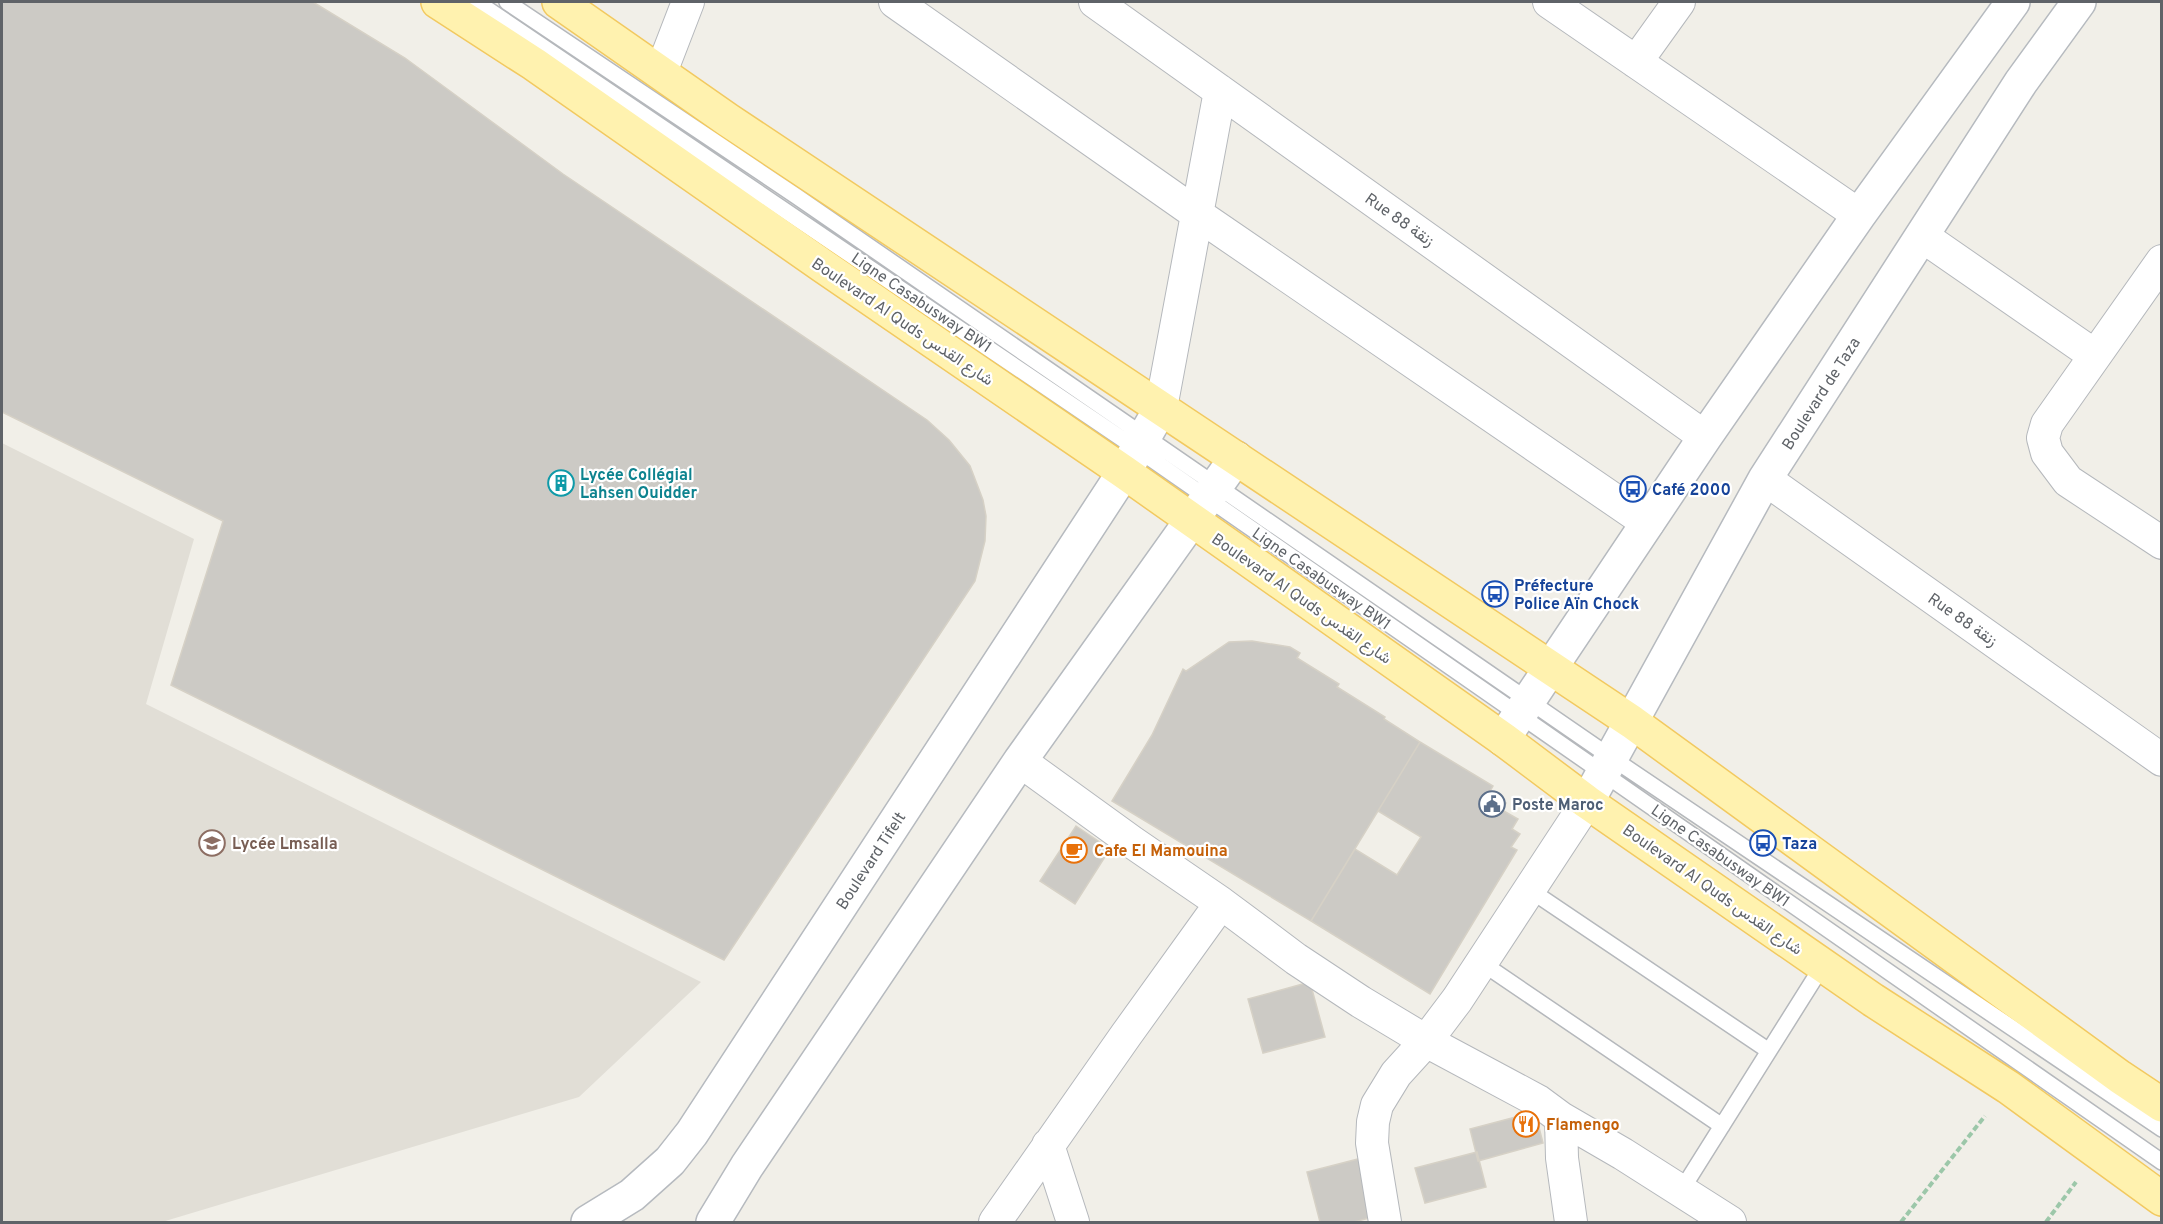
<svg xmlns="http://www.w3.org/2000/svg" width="2163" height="1224" viewBox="0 0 2163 1224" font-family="Overpass,Vazirmatn,sans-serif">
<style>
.education{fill:#e1ded6}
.building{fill:#cccac5;stroke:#d6d1c6;stroke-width:1.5}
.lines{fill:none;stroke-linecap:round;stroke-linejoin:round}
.lane-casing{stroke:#b5b8bc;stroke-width:18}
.street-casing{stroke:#b5b8bc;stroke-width:34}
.secondary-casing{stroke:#b6babf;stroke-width:36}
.primary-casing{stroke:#f2c960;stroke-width:36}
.path{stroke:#9cc7a9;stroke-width:4;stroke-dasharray:6 3;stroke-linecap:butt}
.lane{stroke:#fff;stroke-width:15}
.street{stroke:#fff;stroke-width:32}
.secondary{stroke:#fff;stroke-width:33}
.primary{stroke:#fff2af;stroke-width:33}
.labels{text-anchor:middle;stroke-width:4.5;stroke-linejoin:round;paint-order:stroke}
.street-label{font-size:16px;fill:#5f6368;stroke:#fff}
.culture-label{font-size:16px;font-weight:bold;fill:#0d838f;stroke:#fff;text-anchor:start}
.transit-label{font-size:16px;font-weight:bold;fill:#164399;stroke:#fff;text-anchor:start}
.service-label{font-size:16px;font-weight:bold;fill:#4e5e75;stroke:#fff;text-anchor:start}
.education-label{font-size:16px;font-weight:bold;fill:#785e54;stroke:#fff;text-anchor:start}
.food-label{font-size:16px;font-weight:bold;fill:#c56008;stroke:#fff;text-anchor:start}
</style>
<rect width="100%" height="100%" fill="#f1efe8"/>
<path class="education" d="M2,443l192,96 -48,165 555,278 -122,115 -417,125h-160z"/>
<path class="building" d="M2,2h311l92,56 158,116 364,246 22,20 21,26 13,34 3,16 -1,25 -10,40 -251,379 -553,-275 52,-164 -221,-109z
M1252,641l38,6 10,6 -3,5 42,26 -2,3 48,30 -1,2 36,23 -109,179 -199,-120 40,-66 31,-66 3,2 43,-29z
M1420,742l73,44 -4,7 17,10 -4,7 16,9 -6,10 8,5 -9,13 6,3 -87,144 -119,-73 44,-72 42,26 24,-38 -43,-26z
M1076,826l34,23 -35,55 -35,-23z
M1310,982l15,55 -62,16 -15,-54z
M1535,1112l8,31 -65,18 -8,-32z
M1477,1152l9,35 -61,16 -10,-35z
M1362,1158l15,58 -23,6h-34l-13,-50z"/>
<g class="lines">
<g class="lane-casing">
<path id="lane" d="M477,2l660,447 1025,713
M507,2l289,194 816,562 550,371
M1530,890l239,161
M1482,963l240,163
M1681,1191l142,-226"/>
</g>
<g class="street-casing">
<path id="street" d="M895,2l302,212 451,309
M1095,2l610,435
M1549,2l310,213
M1636,62l43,-60
M661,72l27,-70
M1922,236l172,119
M2162,261l-115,163 -4,14 4,15 21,28 94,62
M1161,408l59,-317
M1765,479l397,281
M1020,761l112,81 89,61 75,56 65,43 65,39 112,60 23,17 62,36 107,68
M1561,1118l1,40 9,64
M1048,1145l25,77
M995,1222l131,-187 95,-132
M1385,1222l-13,-79 1,-21 4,-17 19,-31 30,-33 31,-41 130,-198"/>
</g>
<g class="secondary-casing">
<g id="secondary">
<path d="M1503,739l202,-302 154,-222 154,-213"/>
<path id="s1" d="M1587,802l178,-323 256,-397 58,-80"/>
<path id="s2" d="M588,1222l44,-27 38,-34 22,-28 432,-661 37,-64"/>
<path d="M713,1222l34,-56 273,-405 216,-303"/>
</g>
</g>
<g class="primary-casing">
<path id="primary" d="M438,2l96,62 289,202 301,206 379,267 84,63 286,198 135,87 154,112
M559,2l169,118 904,602 488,355 42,28"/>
</g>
<path class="path" d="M1901,1222l84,-106
M2046,1222l30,-40"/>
<use href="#lane" class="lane"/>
<use href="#street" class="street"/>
<use href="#secondary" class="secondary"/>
<use href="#primary" class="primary"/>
</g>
<defs>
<g id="building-ring" transform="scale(1.35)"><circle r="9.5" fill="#fff" stroke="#0f9aa8" stroke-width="1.5"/><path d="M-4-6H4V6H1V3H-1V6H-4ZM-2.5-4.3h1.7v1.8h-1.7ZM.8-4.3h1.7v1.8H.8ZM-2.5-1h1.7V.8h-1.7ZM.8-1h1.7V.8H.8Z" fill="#0f9aa8"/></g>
<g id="bus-ring" transform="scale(1.35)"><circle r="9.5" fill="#fff" stroke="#1a4fb4" stroke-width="1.5"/><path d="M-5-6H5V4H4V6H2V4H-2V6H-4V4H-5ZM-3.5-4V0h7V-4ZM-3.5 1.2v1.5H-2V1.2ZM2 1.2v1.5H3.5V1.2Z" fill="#1a4fb4"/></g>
<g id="civic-ring" transform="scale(1.35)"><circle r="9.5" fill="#fff" stroke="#5c6f8a" stroke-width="1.5"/><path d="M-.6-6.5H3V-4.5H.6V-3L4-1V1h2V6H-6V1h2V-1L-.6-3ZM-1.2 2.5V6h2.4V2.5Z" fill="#5c6f8a"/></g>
<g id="school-ring" transform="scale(1.35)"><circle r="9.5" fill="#fff" stroke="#8d6e63" stroke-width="1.5"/><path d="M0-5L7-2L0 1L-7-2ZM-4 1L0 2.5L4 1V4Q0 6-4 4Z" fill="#8d6e63"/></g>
<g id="cafe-ring" transform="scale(1.35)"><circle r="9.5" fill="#fff" stroke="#e8710a" stroke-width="1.5"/><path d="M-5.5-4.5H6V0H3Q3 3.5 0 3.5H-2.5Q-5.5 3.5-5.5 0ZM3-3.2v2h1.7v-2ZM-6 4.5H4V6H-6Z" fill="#e8710a"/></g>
<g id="restaurant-ring" transform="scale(1.35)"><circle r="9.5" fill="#fff" stroke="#e8710a" stroke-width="1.5"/><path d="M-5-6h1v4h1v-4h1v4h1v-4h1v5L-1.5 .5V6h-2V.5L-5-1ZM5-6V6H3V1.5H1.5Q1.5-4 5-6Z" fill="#e8710a"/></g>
</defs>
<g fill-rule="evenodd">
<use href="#building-ring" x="561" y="483"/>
<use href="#bus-ring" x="1633" y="489"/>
<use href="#bus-ring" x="1495" y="594"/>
<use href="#civic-ring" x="1492" y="804"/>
<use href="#school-ring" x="212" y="843"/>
<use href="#bus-ring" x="1763" y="843"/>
<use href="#cafe-ring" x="1074" y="850"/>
<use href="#restaurant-ring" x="1526" y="1124"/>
</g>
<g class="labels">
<g class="street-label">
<text transform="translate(1400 219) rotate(35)" y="6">Rue 88 زنقة</text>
<text transform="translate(922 302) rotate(34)" y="6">Ligne Casabusway BW1</text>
<text transform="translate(903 321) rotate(34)" y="6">Boulevard Al Quds شارع القدس</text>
<text dy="6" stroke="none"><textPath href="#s1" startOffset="471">Boulevard de Taza</textPath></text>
<text transform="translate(1322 578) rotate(35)" y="6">Ligne Casabusway BW1</text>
<text transform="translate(1302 598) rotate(35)" y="6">Boulevard Al Quds شارع القدس</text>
<text transform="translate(1963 619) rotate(35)" y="6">Rue 88 زنقة</text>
<text transform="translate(1721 855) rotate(35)" y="6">Ligne Casabusway BW1</text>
<text dy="6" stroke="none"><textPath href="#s2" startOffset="464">Boulevard Tifelt</textPath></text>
<text transform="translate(1713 889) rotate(35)" y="6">Boulevard Al Quds شارع القدس</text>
</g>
<g class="culture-label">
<text x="580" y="480">Lycée Collégial<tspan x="580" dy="18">Lahsen Ouidder</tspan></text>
</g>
<g class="transit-label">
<text x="1652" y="495">Café 2000</text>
<text x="1514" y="591">Préfecture<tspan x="1514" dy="18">Police Aïn Chock</tspan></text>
<text x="1782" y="849">Taza</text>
</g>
<g class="service-label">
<text x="1512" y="810">Poste Maroc</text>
</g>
<g class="education-label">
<text x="232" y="849">Lycée Lmsalla</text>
</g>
<g class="food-label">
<text x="1094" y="856">Cafe El Mamouina</text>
<text x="1546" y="1130">Flamengo</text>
</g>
</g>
<rect width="2163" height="1224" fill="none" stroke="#5f6368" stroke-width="6"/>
</svg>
